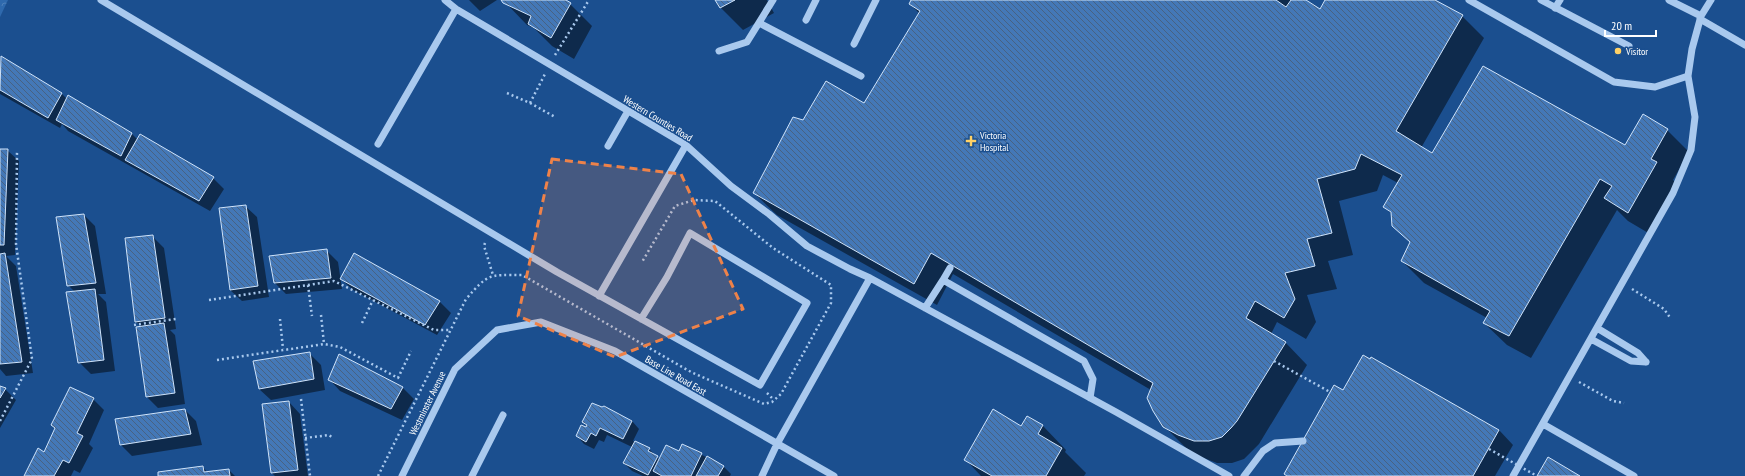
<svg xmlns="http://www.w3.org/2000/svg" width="1745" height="476" viewBox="0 0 1745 476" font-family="'PT Sans Narrow',sans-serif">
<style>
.forest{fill:url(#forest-crowns)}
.shadow{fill:#0007}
.building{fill:url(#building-back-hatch);stroke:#cfe3fa}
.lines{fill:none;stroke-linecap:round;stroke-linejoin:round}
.path{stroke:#a9c9ee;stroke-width:2.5;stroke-dasharray:2 3;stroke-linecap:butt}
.minor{stroke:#a9c9ee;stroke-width:7}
.path-bridge{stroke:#a9c9ee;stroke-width:2.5;stroke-dasharray:2 3;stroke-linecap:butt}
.marked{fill:#ee8249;fill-opacity:0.2;stroke:#ee8249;stroke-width:3;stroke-dasharray:8 5;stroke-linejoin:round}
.poi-dot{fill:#ffd166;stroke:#1b4f8f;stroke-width:1.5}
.labels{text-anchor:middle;stroke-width:3;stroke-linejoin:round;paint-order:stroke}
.poi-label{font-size:10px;fill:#fff;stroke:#1b4f8f;text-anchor:start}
.street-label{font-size:10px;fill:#fff;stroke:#1b4f8f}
</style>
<defs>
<pattern id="forest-crowns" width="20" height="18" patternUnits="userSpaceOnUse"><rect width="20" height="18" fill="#2e69ad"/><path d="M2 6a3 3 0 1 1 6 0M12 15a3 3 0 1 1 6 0" fill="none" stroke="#4d80b9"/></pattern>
<pattern id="building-back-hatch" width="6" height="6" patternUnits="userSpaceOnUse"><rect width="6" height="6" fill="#4478b7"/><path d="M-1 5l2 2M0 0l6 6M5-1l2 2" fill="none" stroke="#486282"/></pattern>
</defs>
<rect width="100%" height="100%" fill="#1b4f8f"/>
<path class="forest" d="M0,0h8l-8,17z"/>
<path class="shadow" d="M469,0h28l-17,11z
M503,0h61l6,4 22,22 -18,33 -22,-13 -18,-18 -7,-3z
M716,0h51l7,13 -31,17 -22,-22z
M912,0h394l14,11 6,-11h107l29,16 22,22 -63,110 11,7 193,-8 42,-17 22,22 -16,28 6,5 -29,49 -22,-13 -11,-11 -86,148 -24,-13 -23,-22 3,-5 -63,-35 -22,-22 9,-18 -18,-18v-10l-9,-9 14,-23 -15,-8 -6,16 -38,10 14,54 -25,6 9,28 -30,6 9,27 -10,17 -29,-17 -6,12 14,8 22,23 -48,79 -15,15 -12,4h-15l-16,-6 -14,-8 -23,-23 -13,-36 -198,-116 -16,31 -160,-90 -23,-22 50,-72 60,-16 55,-92 -9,-9z
M1,57l61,37 5,5 1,-2 64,37 6,6 75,38 11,11 -14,22 -142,-80 -6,-7 -2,4 -60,-34z
M0,150h7l12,11 -4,94 -9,1 10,10 17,107 -27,3 -6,-7z
M245,206l12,11 12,80 -27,4 -12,-11z
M84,215l11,11 11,68h-8l8,8 9,69 -24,3 -12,-12 -4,-70 -7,-7z
M152,236l12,12 12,81 -6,1 5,5 10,69 -27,4 -11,-11 -5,-70 -6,-5z
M327,251l11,11 4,27 -56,5 -11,-11 -4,-26z
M354,255l86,47 11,11 -14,22 -84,-45 -12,-11z
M309,353l12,12 4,25 -54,10 -12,-11z
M340,355l63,33 11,11 -12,21 -62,-29 -11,-12z
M0,387l5,2 11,11 -16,28z
M1343,391l156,39 14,15 -18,31h-208l-2,-2z
M93,399l11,11 -15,34 4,4 -13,25 -6,-3 -3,6h-46l20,-23 11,-24 -4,-4z
M289,402l11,12 8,62h-33l-3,-3z
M185,410l11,11 6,24 -70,11 -11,-11z
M1027,417l16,9 23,24 -1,2 21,21 -2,3h-103l-16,-17 56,-32z
M632,421l7,8 -6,12 16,8 11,11 19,-8 4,-7 40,21 8,8 -1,2h-87l-11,-5 -8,-8 8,-16 -25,-12 -3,7 -5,-2 -5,9 -10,-5 -7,-8 10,-10 -4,-4z
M203,467l5,6 21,-3 6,6h-76z"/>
<path class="building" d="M501,0h65l5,3 -20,35 -23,-14 3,-8 -28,-13z
M715,0h20l-15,8z
M911,0h365l10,7 5,-7h15l14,9 5,-9h110l28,15 -67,116 36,22 51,-87 142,79 18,-31 25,15 -17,30 6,3 -29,51 -24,-15 8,-12 -12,-7 -91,157 -26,-13 7,-12 -89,-50 9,-19 -18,-16 -1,-14 -8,-5 19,-32 -41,-21 -6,15 -38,10 15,54 -25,6 8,27 -30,7 10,26 -11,19 -29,-17 -9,17 40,24 -49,79 -6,7 -9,9 -13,4h-15l-16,-6 -15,-8 -10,-16 -6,-13 6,-15 -222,-130 -17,31 -161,-91 40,-76 10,3 23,-39 38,22 56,-92 -11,-7z
M1,56l61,37 -14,25 -48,-28z
M68,95l64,38 -11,23 -65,-36z
M140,134l74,43 -15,24 -74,-41z
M0,149h8l-4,96h-4z
M246,205l12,81 -28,4 -11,-82z
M84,214l12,69 -29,3 -11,-69z
M153,235l12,83 -30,4 -10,-84z
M327,249l4,29 -57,5 -5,-27z
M5,253l17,109 -22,2v-110z
M354,253l86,48 -15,24 -85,-46z
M95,289l9,71 -26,3 -12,-71z
M164,323l11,70 -29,4 -10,-70z
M310,352l4,27 -55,10 -6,-28z
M339,354l64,33 -12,22 -63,-29z
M1363,355l7,4 1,-2 128,73 -26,46h-186l-3,-2 50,-89 9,5z
M0,386l6,2 -6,10z
M70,387l24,11 -17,35 6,3 -14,27 -6,-3 -9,16h-30l14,-28 6,4 11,-24 -4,-3z
M289,401l9,69 -27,3 -9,-69z
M592,403l10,4 2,-1 28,15 -9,18 -23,-11 -4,8 -5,-3 -5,9 -10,-6 5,-11 5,2 1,-2 -5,-3z
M185,409l6,25 -71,11 -5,-26z
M993,409l28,17 6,-10 16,9 -5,9 24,14 -16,28h-54l-28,-16z
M635,441l15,7 -2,3 10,5 -10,19 -25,-12z
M682,444l20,9 -11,23h-29l-9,-5 13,-26 13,6z
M707,456l17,10 -6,10h-22z
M1548,457l32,19h-43z
M203,466l1,6 25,-3 1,7h-72v-4z"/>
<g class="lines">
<path class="path" d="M555,55l34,-55
M507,93l23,10 15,-29
M530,103l25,14
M485,243l-1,3 9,29
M308,285l4,31
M1632,289l32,20 7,10
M209,300l125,-19 100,49h16
M321,315l3,29
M280,319l3,30
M362,323l11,-23
M134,325l42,-6
M217,360l107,-16 16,3 58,31 13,-27
M1274,361l56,31
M1579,382l34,19 11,2
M767,393l7,7
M301,399l9,77
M0,421l32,-62 -16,-115 1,-93
M305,438l24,-3 4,3
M378,476l88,-177c23,-26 22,-24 56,-24l169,97 73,32 8,-2 9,-8 50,-91v-18l-58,-37 -58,-47 -21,-1 -19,6 -33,56"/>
<path class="minor" d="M101,0l456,272 203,113 47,-82 -117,-70 -23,44 -26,42
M445,0l11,9 230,136 45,41 38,28 38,32 43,23 20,9 246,134 113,64
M1469,0l145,82 41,5 33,-11
M1541,0l88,46
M1669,0l32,16
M1555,8l5,-8
M1700,19l45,26
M806,20l10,-20
M759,23l102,53
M854,44l22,-44
M719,51l28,-9 26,-42
M378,144l78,-135
M608,146l20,-35
M943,280l7,-12
M599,296l87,-151
M925,308l18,-28 141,81 9,18 -3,19
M1597,328l41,25 8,9
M1591,339l40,22 15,1
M1543,424l91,52
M402,476l53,-107 42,-39 44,-8 74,29 219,125
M472,476l31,-61
M762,476l15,-32 93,-166
M1244,476l19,-25 12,-8 28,-2
M1513,476l160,-283 18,-43 4,-33 -7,-41 4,-27 9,-33 10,-16"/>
<path class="path-bridge" d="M1489,449l48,27"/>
</g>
<path class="marked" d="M552,159l129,15 62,135 -128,48 -97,-41z"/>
<g class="poi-dot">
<circle cx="1618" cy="51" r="4"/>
<path d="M969 135h4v4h4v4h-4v4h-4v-4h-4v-4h4z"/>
</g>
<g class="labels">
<g class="poi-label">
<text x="1626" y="55">Visitor</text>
<text x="980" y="139">Victoria<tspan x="980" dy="12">Hospital</tspan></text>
</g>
<g class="street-label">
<text transform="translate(658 118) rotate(31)" y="4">Western Counties Road</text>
<text transform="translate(676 375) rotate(30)" y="4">Base Line Road East</text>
<text transform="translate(427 403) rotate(-64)" y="4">Westminster Avenue</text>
</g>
</g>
<path d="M1605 30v6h51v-6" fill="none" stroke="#ffffff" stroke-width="2"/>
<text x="1611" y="30" font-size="12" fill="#ffffff" stroke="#1b4f8f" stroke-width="3" paint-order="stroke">20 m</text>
</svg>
